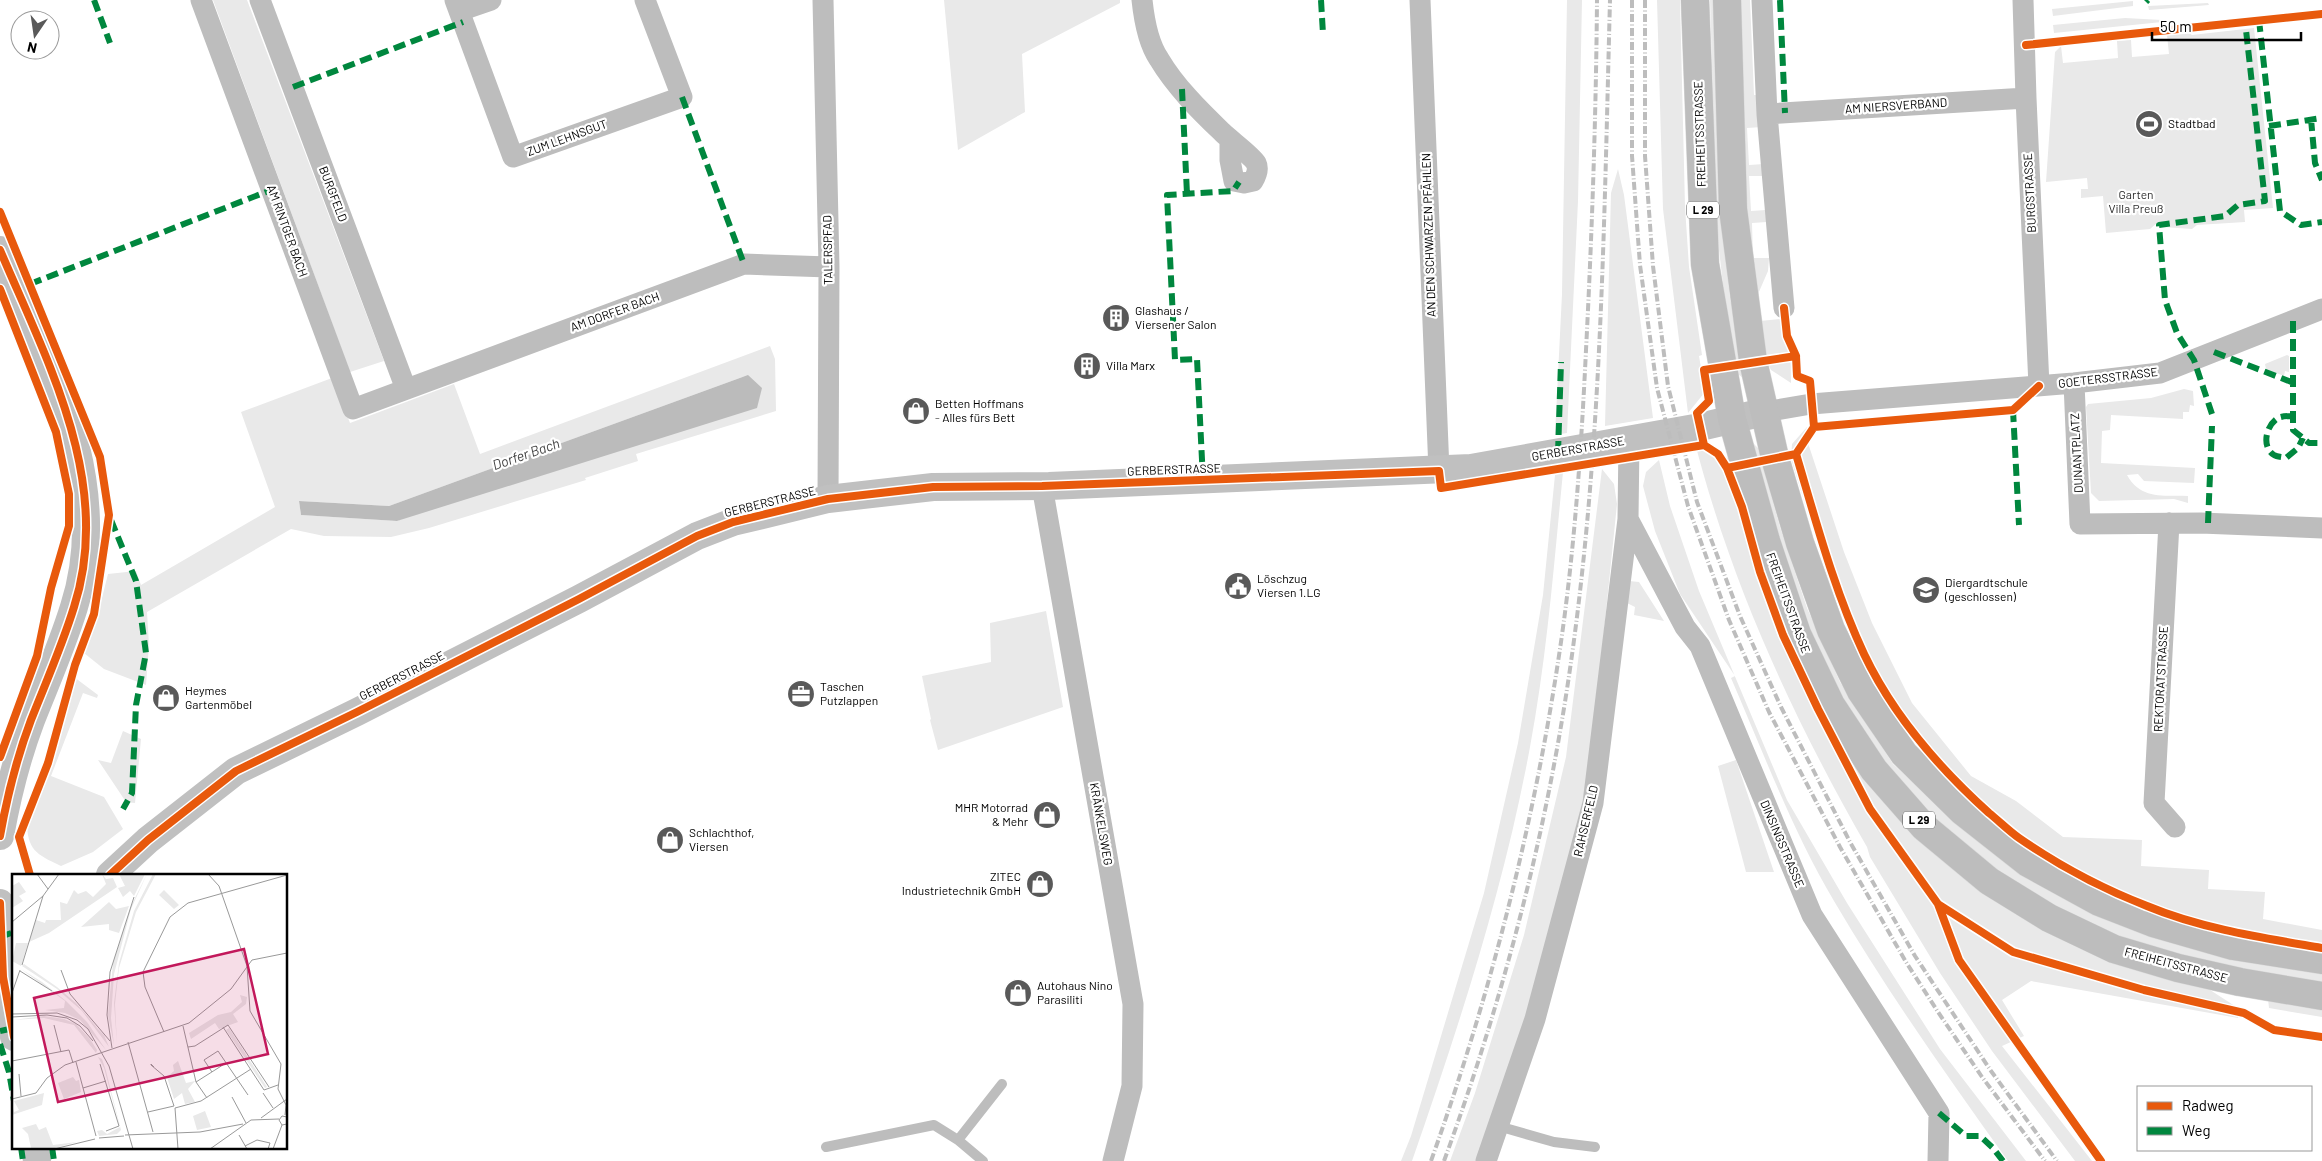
<svg xmlns="http://www.w3.org/2000/svg" width="2322" height="1161" viewBox="0 0 2322 1161" font-family="Barlow,sans-serif">
<style>
.green{fill:#e9e9e9;fill-rule:evenodd}
.water{fill:#bbb}
.lines{fill:none;stroke-linecap:round;stroke-linejoin:round}
.primary-casing{stroke:#dbdbdb;stroke-width:29}
.lane{stroke:#bdbdbd;stroke-width:10}
.street{stroke:#bdbdbd;stroke-width:21}
.secondary{stroke:#c0c0c0;stroke-width:28}
.primary{stroke:#bdbdbd;stroke-width:28}
.rail{stroke:#bdbdbd;stroke-width:4;stroke-dasharray:8 2.5 1 2.5;stroke-linecap:butt}
.quiet{stroke:#00873e;stroke-width:6;stroke-dasharray:12 6;stroke-linecap:butt}
.cycleway-casing{stroke:#fff;stroke-width:11}
.cycleway{stroke:#e8590c;stroke-width:8}
.labels{text-anchor:middle;stroke-width:4.5;stroke-linejoin:round;paint-order:stroke}
.shield{fill:#fff;stroke:#4c4c4c;stroke-width:1}
.shield-label{font-size:11px;font-weight:bold;fill:#000}
.street-label{font-size:12px;fill:#000;stroke:#fff}
.poi-label{font-size:12px;fill:#000;stroke:#fff;text-anchor:start}
.park-label{font-size:12px;fill:#2e2e2e;stroke:#fff}
.water-label{font-size:14px;font-style:italic;fill:#3f3f3f;stroke:#fff}
.inset-road{fill:none;stroke:#999;stroke-width:1}
.view{fill:#c2185b;fill-opacity:0.15;stroke:#c2185b;stroke-width:2.5}
.inset-edge{fill:none;stroke:#000;stroke-width:2.5}
</style>
<rect width="100%" height="100%" fill="#fff"/>
<path class="green" d="M213,0h34l137,361 -34,11z
M944,0h176v3l-98,51 3,58 -67,38z
M1567,0h15l-4,201 -11,232 -12,2 7,-141z
M1657,0h23l5,207 4,60 13,88 -3,1 6,36 -17,21 -25,-204z
M1710,0h7l6,231 7,67 15,74 -2,6 -5,-4 -12,-63 -9,-79z
M1739,0h11l4,95h6l2,32 -15,1 2,37 15,-1v12h-15l2,35 15,-1 1,12 -15,1 1,35h16l-1,13 -10,23 2,27 30,-3 1,65 -20,-13 -9,-18 -18,-137z
M2133,1v5l-80,10 -1,-7z
M2208,3l1,2 -60,5 -1,-4z
M2125,18l37,2v2l-108,11 -1,-8z
M2254,28l19,180 -29,2 1,12 -48,3 -5,4 -29,-2 -5,-5 -8,7 -44,4 -3,-37 -22,2v-9h7l-1,-11 -41,4 9,-130 6,-6 2,17 55,-5 -1,-17 14,-1 1,17 37,-3 -2,-19 22,-2 3,2z
M1618,169l6,26 29,223 -48,8 6,-233z
M770,346l5,13 1,52 -140,43 2,7 -53,17 1,2 -157,48 -38,9 -67,-1 -33,-7 -144,83 2,33 -3,40 -42,-16 -20,-16 14,-39 10,-40 28,-3 5,14 134,-78 -34,-95 91,-34 18,45 104,-39 26,70zM748,375l-351,146 -96,-6 -2,-14 90,5z
M2287,355l2,1v16l-4,-1 -1,5 -18,-7 -1,-5z
M2184,389l9,2 1,15 -4,-1 -1,7h-6v7l-72,-4 -1,15 -8,1 -1,32 94,5 -1,15 -50,-2 -6,-7 -11,1c14,25 36,20 61,21v7l-14,-4 -75,2 -8,-8 -5,-86 2,-3 63,-6z
M1807,427v13l37,112 28,71 40,80 59,73 45,25 47,36 79,3 -1,26 68,4 -1,19 57,3 -2,27 59,11v21l-63,-11 -128,-38 -69,-32 -54,-38 -59,-53 -52,-63 -32,-52 -34,-76 -40,-129 1,-15z
M1694,439l24,11 11,9 33,108 172,284 270,135 37,24 -3,8 -207,-37 -29,19 22,36 -22,10 90,115h-17l-83,-110 -52,-78 -70,-116 -3,-10c-74,-129 -136,-263 -173,-408z
M1751,441l7,7 22,79 27,81 33,74 53,82 66,61 59,46 304,102v14l-149,-31 -80,-28 -86,-48 -61,-48 -60,-64 -53,-83 -34,-78z
M1659,460l11,46 29,85 88,209 60,103 93,146 86,112h-18c-61,-85 -121,-170 -174,-260 -41,-69 -71,-149 -103,-223l4,-2 -55,-82 -25,-63 -12,-45 3,-14z
M1602,469l12,15 3,20 -30,293 -60,216 -50,148h-27l25,-68 49,-158 42,-178z
M1563,472c-9,92 -16,184 -33,275 -26,141 -71,279 -118,414h-11l10,-25 73,-243 34,-150 25,-148 12,-120z
M1629,581l10,1 25,39 -30,-6 1,-8 -8,-4z
M1046,611l17,96 -125,43 -8,-30 1,-1 -9,-43 69,-14 -1,-39z
M74,677l24,18 -1,3 -14,-5 -32,83 53,21 19,32 -30,23 -32,14c-25,-12 -34,-16 -34,-45l35,-92z
M123,731l18,8 -6,64 -9,-1 -28,-42 13,3z
M1736,760l38,112h-28l-28,-106z
M2268,999l54,9v9l-53,-9z"/>
<path class="water" d="M748,375l14,13 -5,20 -360,113 -96,-6 -2,-14 90,5z"/>
<g class="lines">
<g class="primary-casing">
<path id="primary" d="M1695,0l10,264 27,155 34,122 31,93 34,71 43,65 50,57 65,54 60,37 65,31 64,19 62,14 82,14
M1727,0l6,209 20,152 22,97 25,85 31,87 30,61 43,63 58,57 66,52 71,39 54,21 80,23 89,14"/>
</g>
<path class="lane" d="M1498,1126l56,16 41,5
M958,1140l44,-56
M826,1147l108,-22 24,15 25,21"/>
<path class="street" d="M201,0l152,409 391,-145 85,3
M260,0l146,389
M455,0l58,157 169,-60 -37,-97
M823,0l6,267 -1,232
M1142,0c2,19 6,43 17,59 16,27 40,51 63,73 8,8 29,23 34,31 3,6 0,13 -3,18l-9,2 -10,-2 -4,-21v-20
M1420,0l19,471
M1762,0l5,114 17,194
M2023,0l3,98 13,288
M459,11l32,-11
M1767,114l259,-16
M2074,383l6,141 121,-1 121,5
M1764,412l47,-8 263,-21 86,-10 162,-64
M1042,486l91,518 -1,82 -19,75
M1628,519l57,108 15,19 112,269 127,198 -1,48
M2169,523l-15,280 21,24
M1486,1161l49,-142 58,-216 35,-284 1,-79"/>
<path class="secondary" d="M0,250c47,111 114,233 74,357 -12,39 -28,75 -43,113 -14,37 -24,77 -31,116
M110,875l38,-35 88,-69 121,-59 222,-113 118,-63 36,-14 95,-23 105,-12 116,-1 422,-18 229,-41 64,-15
M0,903l3,74 11,60
M35,1147l2,14"/>
<use href="#primary" class="primary"/>
<path class="rail" d="M1632,0v156l8,109 17,123 31,118 41,114 40,92 71,135 66,115 32,50 44,65 63,84
M1645,0v156l8,110 15,120 29,116 43,114 41,91 69,135 65,114 76,115 66,90
M1431,1161c58,-163 101,-328 127,-499 16,-103 23,-208 28,-312 6,-117 10,-233 11,-350
M1444,1161c59,-161 103,-329 127,-499 31,-219 33,-441 39,-662"/>
<path class="quiet" d="M94,0l16,43
M1321,0l2,34
M1780,0l5,113
M2146,2l2,-2
M2259,20l21,191 21,14 21,-3
M293,87l170,-65
M1182,89l5,105
M682,97l62,167
M2311,119l4,44 7,17
M2269,126l53,-8
M30,284l241,-94
M2293,321v109l16,13h13
M2214,352l80,31
M2013,410l6,115
M2212,414l-18,-54 -17,-27 -12,-33 -6,-75 66,-9 13,-11 27,-4 -20,-180
M2293,416c-4,0 -11,0 -15,2 -12,7 -17,29 -4,37 3,2 9,2 12,3l12,-10 5,-10
M1558,453l3,-91
M1203,480l-6,-121 -22,1 -8,-165 66,-4 6,-9
M111,520l25,61 10,72 -10,52 -4,88 -9,16
M2208,523l4,-97
M0,937l14,-5
M0,1031l14,-3
M0,1044l9,28 5,29
M1939,1113l27,23h14l13,12 10,13
M21,1147l2,14
M52,1147l2,14"/>
<g class="cycleway-casing">
<path id="cycleway" d="M2026,45l296,-31
M0,212l100,245 9,58 -15,99 -19,51 -27,98 -29,74 11,38
M0,250c47,111 114,233 74,357 -12,39 -28,75 -43,113 -14,37 -24,77 -31,116
M0,289l56,143 13,62v32l-18,62 -14,68 -37,101
M1784,308l3,28 9,20 -92,14 5,31 -12,12 7,32 14,9 9,14 15,39 18,65 23,63 35,74 52,100 68,95 75,48 131,38 100,23 30,17 48,7
M1814,427l199,-17 26,-24
M1796,454c20,67 38,136 68,200 29,61 75,114 125,159 10,8 20,18 30,25 39,27 84,51 128,68 55,23 117,32 175,42
M1727,468l69,-14 18,-27 -4,-46 -13,-5 -1,-20
M110,875l38,-35 88,-69 121,-59 222,-113 118,-63 36,-14 95,-23 105,-12 109,-1 397,-15 2,17 263,-43
M0,903l3,74 11,60
M1938,904l21,56 142,201"/>
</g>
<use href="#cycleway" class="cycleway"/>
</g>
<defs>
<g id="stadium-disc" transform="scale(1.4375)"><circle r="9.5" fill="#595959" stroke="#fff"/><path d="M0-5a6.5 5 0 1 0 0 10a6.5 5 0 1 0 0-10ZM-3.5-1.8h7v3.6h-7Z" fill="#fff"/></g>
<g id="building-disc" transform="scale(1.4375)"><circle r="9.5" fill="#595959" stroke="#fff"/><path d="M-4-6H4V6H1V3H-1V6H-4ZM-2.5-4.3h1.7v1.8h-1.7ZM.8-4.3h1.7v1.8H.8ZM-2.5-1h1.7V.8h-1.7ZM.8-1h1.7V.8H.8Z" fill="#fff"/></g>
<g id="shop-disc" transform="scale(1.4375)"><circle r="9.5" fill="#595959" stroke="#fff"/><path d="M-5-2.5h2.3a2.7 3.5 0 0 1 5.4 0H5L5.5 6h-11ZM-1.5-2.5h3a1.5 2.3 0 0 0-3 0Z" fill="#fff"/></g>
<g id="civic-disc" transform="scale(1.4375)"><circle r="9.5" fill="#595959" stroke="#fff"/><path d="M-.6-6.5H3V-4.5H.6V-3L4-1V1h2V6H-6V1h2V-1L-.6-3ZM-1.2 2.5V6h2.4V2.5Z" fill="#fff"/></g>
<g id="school-disc" transform="scale(1.4375)"><circle r="9.5" fill="#595959" stroke="#fff"/><path d="M0-5L7-2L0 1L-7-2ZM-4 1L0 2.5L4 1V4Q0 6-4 4Z" fill="#fff"/></g>
<g id="office-disc" transform="scale(1.4375)"><circle r="9.5" fill="#595959" stroke="#fff"/><path d="M-6-3h4V-5.5h4V-3h4V5H-6ZM-1-4.5V-3h2v-1.5ZM-6 0V1H6V0Z" fill="#fff"/></g>
</defs>
<g fill-rule="evenodd">
<use href="#stadium-disc" x="2149" y="124"/>
<use href="#building-disc" x="1116" y="318"/>
<use href="#building-disc" x="1087" y="366"/>
<use href="#shop-disc" x="916" y="411"/>
<use href="#civic-disc" x="1238" y="586"/>
<use href="#school-disc" x="1926" y="590"/>
<use href="#office-disc" x="801" y="694"/>
<use href="#shop-disc" x="166" y="698"/>
<use href="#shop-disc" x="1047" y="815"/>
<use href="#shop-disc" x="670" y="840"/>
<use href="#shop-disc" x="1040" y="884"/>
<use href="#shop-disc" x="1018" y="993"/>
</g>
<g class="labels">
<g class="shield">
<rect x="1687" y="201.5" width="32" height="17" rx="4"/>
<rect x="1903" y="811.5" width="32" height="17" rx="4"/>
</g>
<g class="shield-label">
<text x="1703" y="214">L 29</text>
<text x="1919" y="824">L 29</text>
</g>
<g class="street-label">
<text transform="translate(1896 106) rotate(-4)" y="4">AM NIERSVERBAND</text>
<text transform="translate(1700 134) rotate(-92)" y="4">FREIHEITSSTRASSE</text>
<text transform="translate(567 138) rotate(-20)" y="4">ZUM LEHNSGUT</text>
<text transform="translate(2030 193) rotate(-93)" y="4">BURGSTRASSE</text>
<text transform="translate(333 194) rotate(69)" y="4">BURGFELD</text>
<text transform="translate(287 231) rotate(70)" y="4">AM RINTGER BACH</text>
<text transform="translate(1429 235) rotate(-92)" y="4">AN DEN SCHWARZEN PFÄHLEN</text>
<text transform="translate(828 250) rotate(-91)" y="4">TALERSPFAD</text>
<text transform="translate(615 312) rotate(-20)" y="4">AM DORFER BACH</text>
<text transform="translate(2108 378) rotate(-7)" y="4">GOETERSSTRASSE</text>
<text transform="translate(1578 449) rotate(-10)" y="4">GERBERSTRASSE</text>
<text transform="translate(2077 453) rotate(-93)" y="4">DUNANTPLATZ</text>
<text transform="translate(1174 470) rotate(-2)" y="4">GERBERSTRASSE</text>
<text transform="translate(770 502) rotate(-14)" y="4">GERBERSTRASSE</text>
<text transform="translate(1788 603) rotate(70)" y="4">FREIHEITSSTRASSE</text>
<text transform="translate(402 676) rotate(-27)" y="4">GERBERSTRASSE</text>
<text transform="translate(2161 679) rotate(-87)" y="4">REKTORATSTRASSE</text>
<text transform="translate(1586 821) rotate(-77)" y="4">RAHSERFELD</text>
<text transform="translate(1101 824) rotate(80)" y="4">KRÄNKELSWEG</text>
<text transform="translate(1782 844) rotate(67)" y="4">DINSINGSTRASSE</text>
<text transform="translate(2176 965) rotate(15)" y="4">FREIHEITSSTRASSE</text>
</g>
<g class="poi-label">
<text x="2168" y="128">Stadtbad</text>
<text x="1135" y="315">Glashaus /<tspan x="1135" dy="14">Viersener Salon</tspan></text>
<text x="1106" y="370">Villa Marx</text>
<text x="935" y="408">Betten Hoffmans<tspan x="935" dy="14">- Alles fürs Bett</tspan></text>
<text x="1257" y="583">Löschzug<tspan x="1257" dy="14">Viersen 1.LG</tspan></text>
<text x="1945" y="587">Diergardtschule<tspan x="1945" dy="14">(geschlossen)</tspan></text>
<text x="820" y="691">Taschen<tspan x="820" dy="14">Putzlappen</tspan></text>
<text x="185" y="695">Heymes<tspan x="185" dy="14">Gartenmöbel</tspan></text>
<text x="1028" y="812" text-anchor="end">MHR Motorrad<tspan x="1028" dy="14">&amp; Mehr</tspan></text>
<text x="689" y="837">Schlachthof,<tspan x="689" dy="14">Viersen</tspan></text>
<text x="1021" y="881" text-anchor="end">ZITEC<tspan x="1021" dy="14">Industrietechnik GmbH</tspan></text>
<text x="1037" y="990">Autohaus Nino<tspan x="1037" dy="14">Parasiliti</tspan></text>
</g>
<g class="park-label">
<text x="2136" y="199">Garten<tspan x="2136" dy="14">Villa Preuß</tspan></text>
</g>
<g class="water-label">
<text transform="translate(526 454) rotate(-19)" y="5">Dorfer Bach</text>
</g>
</g>
<g transform="translate(12 874)">
<rect width="275" height="275" fill="#fff"/>
<path d="M90,0l4,5 7,-1 4,9 -68,46 -20,9 7,-22 9,3 1,-3h15l-1,-18 7,2 7,-14 4,4 8,-3 7,6 13,-13zM107,0h26l-11,22 -4,-5 -7,6 -5,-9 7,-2zM135,0l-16,35 -17,65 -3,44 3,27 -6,-30 5,-52 18,-57zM141,0h3l-20,38 -17,56 -4,36 2,40 -3,-41 5,-40 15,-52zM7,8l7,10 -7,4 4,5 -11,7v-22zM152,16l15,15 -5,4 -15,-14zM97,28l7,7 13,-3 -10,27 -10,-3v-6l-28,3zM4,69h12l-7,23 -9,-5zM12,90l33,23 19,16 14,16 8,10 6,6 5,12 -27,-36 -25,-22 -35,-23zM9,95l21,13 24,19 21,21 19,28 -26,-30 -15,-7 -20,-3 19,-2 1,-7zM228,121l7,2 -1,7 -13,10 5,8 -19,7 -4,-6 -24,16 -2,-6 29,-18 13,-3 11,-10zM32,142l20,3 12,5 14,15 7,11 -1,3 -22,-28 -30,-7 -31,2zM217,154l38,59 -2,1 -39,-58zM86,183l4,2 4,12 15,59 -4,4 -18,2 -2,-5 5,-1 5,4 13,-7 -16,-59zM166,187l8,22 9,-2 -7,8 7,13 -10,2 -3,-11 -8,6 -7,-22 7,-6 -1,-6zM61,203l3,4 3,-1 2,12 -17,7 -6,-16zM32,219l-2,12 -30,10v-11l2,8 5,-2 -5,-9zM193,237l6,16 -14,3 -4,-14zM24,250l3,6 7,-3 7,18 24,-3 -26,7 -20,-1 -3,-14 -6,-6z" fill="#e9e9e9"/>
<path class="inset-road" d="M25,0l11,15M196,0l11,12 28,80 3,45 31,53 -3,25 8,16 -1,10M0,48l31,-26 16,-22M10,91l21,-69M49,96l9,24 40,47M8,97l32,20M0,119l8,-23M0,140l45,-1 20,7 11,9 21,37 24,83M0,143l35,-2 20,3 13,8 13,15M42,151l7,27M171,152l13,56 11,16M211,153l41,63 14,-5M152,158l-19,-45 -2,-15 27,-55 18,-14 99,-28M116,168l25,90M176,173l7,-1 33,-21 41,62M100,174l-5,-33 3,-43 24,-75M0,187l57,-11 4,13M64,188l20,74M88,190l19,62 -13,5M200,198l-8,-12 14,-9 30,44M7,200l2,22M184,208l30,-19M71,214l23,-7M251,219l10,15M220,223l14,26M0,225l24,-6 11,-15 18,-13 124,-42 42,-34 21,-29 35,-7M136,238l26,-6 -10,-30 -13,-11v-1l3,3M275,243l-5,-1 -3,4 3,5 5,-1M249,244l26,-19M113,261l75,-3 43,-8M227,261l8,14M87,264l25,-2M233,272l12,-6 13,3 -2,6M42,275l41,-10M166,275l-3,-41 26,-7 50,-32M198,275l41,-29 28,-1M261,275l9,-24"/>
<path class="view" d="M232,75l24,105 -210,48 -24,-104z"/>
<rect width="275" height="275" class="inset-edge"/>
</g>
<rect x="2137" y="1086" width="175" height="65" fill="#ffffff" stroke="#999999"/>
<rect x="2147" y="1102" width="25" height="8" fill="#e8590c" stroke="#999999"/>
<text x="2182" y="1111" font-size="15" fill="#000000">Radweg</text>
<rect x="2147" y="1127" width="25" height="8" fill="#00873e" stroke="#999999"/>
<text x="2182" y="1136" font-size="15" fill="#000000">Weg</text>
<g transform="translate(35 35) rotate(193)"><circle r="24" fill="#ffffff" stroke="#999999"/>
<path d="M0-4L9 19L0 12L-9 19Z" fill="#595959"/>
<text y="-8" font-size="14" font-weight="bold" text-anchor="middle" fill="#000000">N</text>
</g>
<path d="M2152 32v8h149v-8" fill="none" stroke="#000000" stroke-width="2.5"/>
<text x="2160" y="32" font-size="15" fill="#000000" stroke="#ffffff" stroke-width="4" paint-order="stroke">50 m</text>
</svg>
